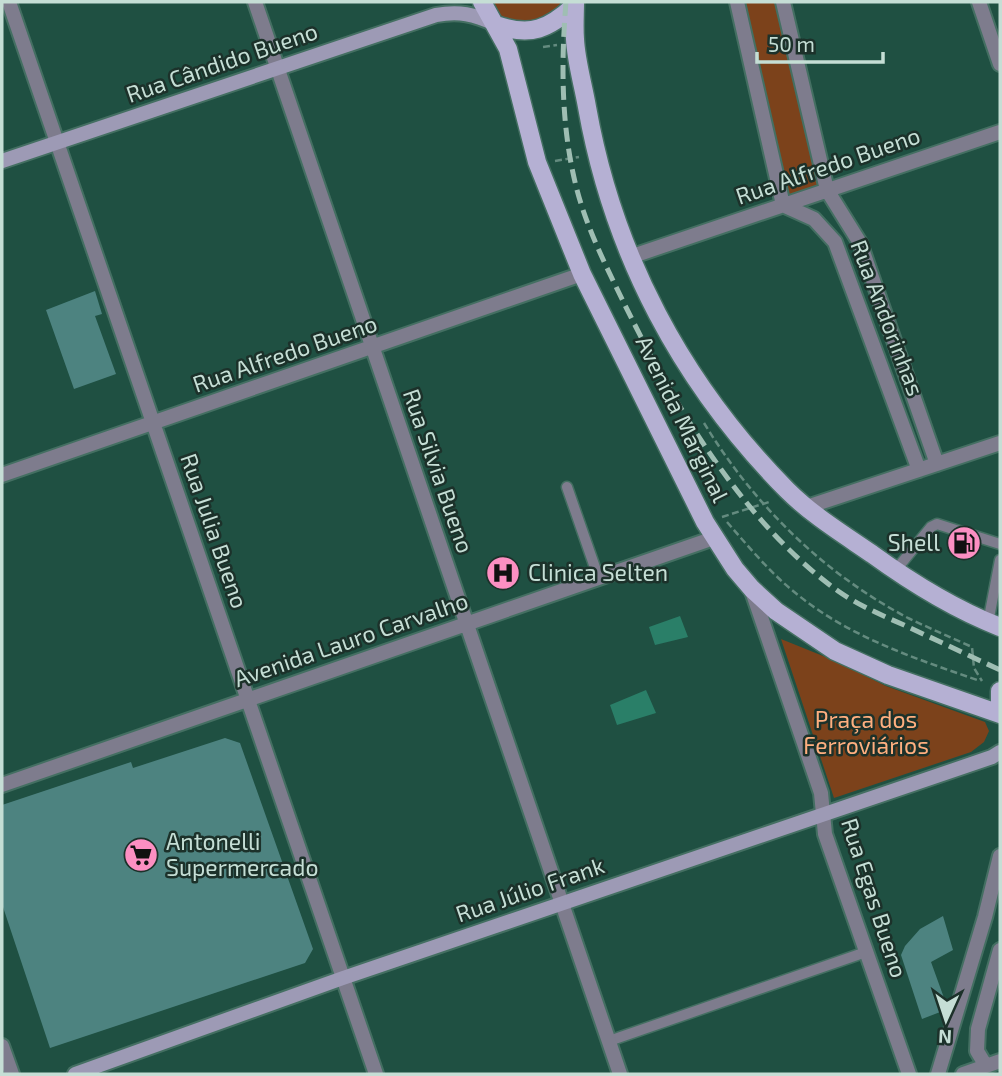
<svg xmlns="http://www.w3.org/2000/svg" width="1002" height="1076" viewBox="0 0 1002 1076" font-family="'Exo 2',sans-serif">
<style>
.green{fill:#7c421b}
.water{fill:#2a7f68}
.building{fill:#4d8380}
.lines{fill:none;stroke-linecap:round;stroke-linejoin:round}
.service-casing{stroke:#446f62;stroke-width:13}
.minor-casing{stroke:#446f62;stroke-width:18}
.tertiary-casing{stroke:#446f62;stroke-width:18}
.secondary-casing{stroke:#446f62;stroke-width:18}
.primary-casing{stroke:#446f62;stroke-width:21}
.path{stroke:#648b7f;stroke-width:2.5;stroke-dasharray:7 3.5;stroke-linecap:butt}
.service{stroke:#7e7c8d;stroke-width:10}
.minor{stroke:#7e7c8d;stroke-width:14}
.tertiary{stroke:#7e7c8d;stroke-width:14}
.secondary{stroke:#9d9ab5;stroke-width:14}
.primary{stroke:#b5b0d3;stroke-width:18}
.rail{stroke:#9fbeb3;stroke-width:5;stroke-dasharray:14 7;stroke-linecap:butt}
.labels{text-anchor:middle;stroke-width:5;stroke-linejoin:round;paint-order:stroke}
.street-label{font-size:23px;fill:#c5ded5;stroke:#1c312a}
.poi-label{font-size:23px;fill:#c5ded5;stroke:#1c312a;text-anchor:start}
.park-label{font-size:23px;fill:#ffaf7f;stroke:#1c312a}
</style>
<rect width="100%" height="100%" fill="#1f5042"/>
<path class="green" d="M492,2h69c-14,28 -56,32 -69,0z
M742,2h35l45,186 -36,11z
M781,639l52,21 53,26 99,36 4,9 -5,11 -13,10 -137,46z"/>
<path class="water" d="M680,616l8,21 -33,8 -6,-18z
M646,690l10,23 -39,12 -7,-20z"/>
<path class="building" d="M95,291l7,23 -7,2 21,58 -42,15 -28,-79z
M225,738l15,5 73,206 -8,14 -255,85 -48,-144v-99l129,-43 2,6z
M943,916l10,34 -22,12 17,47 -26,10 -21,-64 4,-9 15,-17z"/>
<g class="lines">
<g class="service-casing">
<path id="service" d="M567,487l32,92
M895,571l36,-44 6,-3 63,20
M988,623l12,-63
M609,1041l257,-89"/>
</g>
<g class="minor-casing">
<path id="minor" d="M9,2l367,1072
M255,2l365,1072
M737,2l46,203 31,14 21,23 84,228
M783,2l44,188 33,53 77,221
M630,257l370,-125
M2,475l580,-201
M807,507l193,-64
M752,591l69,202 4,41 84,240
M2,785l712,-247
M2,1046l10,28"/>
</g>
<g class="tertiary-casing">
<path id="tertiary" d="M979,2l21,62
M986,1066l-9,-15 1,-22 22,-79
M938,1074l47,-157 15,-61
M963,1074l37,-13"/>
</g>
<g class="secondary-casing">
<path id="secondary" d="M2,161l434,-146c23,-4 38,-1 59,9
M75,1074l268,-96 649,-221 8,-5"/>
</g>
<g class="primary-casing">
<path id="primary" d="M482,2l26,47 29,113 45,112 123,248 30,47 17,20 24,22 59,40 53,24 112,39
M575,2c0,12 -1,25 0,37 1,22 8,45 12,68 26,147 95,277 200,383 25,25 56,44 85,64 40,29 82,55 128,73
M496,25c35,12 53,4 79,-20
M1000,691v19"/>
</g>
<path class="path" d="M543,47l14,-2
M555,161l24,-4
M704,423c50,82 119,150 204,195 21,10 42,19 64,29l2,21 8,13
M722,517l50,-16
M727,522c22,25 44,52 71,73 53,43 119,64 182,86"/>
<use href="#service" class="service"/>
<use href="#minor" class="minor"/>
<use href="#tertiary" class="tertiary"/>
<use href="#secondary" class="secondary"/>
<use href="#primary" class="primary"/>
<path class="rail" d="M566,2c-5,61 -5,124 10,184 10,40 28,76 46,113 50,103 121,224 216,292 20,14 43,24 66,34 32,15 64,30 96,45"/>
</g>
<defs>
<g id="fuel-disc" transform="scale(1.75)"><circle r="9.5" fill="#fc8fc2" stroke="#1c312a"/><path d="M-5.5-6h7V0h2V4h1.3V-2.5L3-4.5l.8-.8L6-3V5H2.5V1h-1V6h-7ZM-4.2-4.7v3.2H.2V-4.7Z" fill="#111"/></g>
<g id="hospital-disc" transform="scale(1.75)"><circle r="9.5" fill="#fc8fc2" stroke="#1c312a"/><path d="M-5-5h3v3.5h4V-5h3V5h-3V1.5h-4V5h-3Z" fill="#111"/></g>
<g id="supermarket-disc" transform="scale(1.75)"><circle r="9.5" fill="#fc8fc2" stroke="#1c312a"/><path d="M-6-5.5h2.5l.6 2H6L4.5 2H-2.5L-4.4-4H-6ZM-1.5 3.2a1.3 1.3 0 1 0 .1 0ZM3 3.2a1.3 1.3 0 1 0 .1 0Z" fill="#111"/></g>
</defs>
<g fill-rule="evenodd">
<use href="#fuel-disc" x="964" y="543"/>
<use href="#hospital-disc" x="503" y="573"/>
<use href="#supermarket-disc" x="141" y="855"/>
</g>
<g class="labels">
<g class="street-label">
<text transform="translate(222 63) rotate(-19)" y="8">Rua Cândido Bueno</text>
<text transform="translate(828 166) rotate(-19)" y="8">Rua Alfredo Bueno</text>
<text transform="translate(887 318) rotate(69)" y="8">Rua Andorinhas</text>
<text transform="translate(285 354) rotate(-19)" y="8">Rua Alfredo Bueno</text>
<text transform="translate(682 419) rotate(64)" y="8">Avenida Marginal</text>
<text transform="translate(438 471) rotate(71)" y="8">Rua Silvia Bueno</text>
<text transform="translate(214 531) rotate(71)" y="8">Rua Julia Bueno</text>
<text transform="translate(351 640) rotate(-19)" y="8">Avenida Lauro Carvalho</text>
<text transform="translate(530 890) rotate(-19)" y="8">Rua Júlio Frank</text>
<text transform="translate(874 898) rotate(72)" y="8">Rua Egas Bueno</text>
</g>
<g class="poi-label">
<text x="940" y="551" text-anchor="end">Shell</text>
<text x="528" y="581">Clinica Selten</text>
<text x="166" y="850">Antonelli<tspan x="166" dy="26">Supermercado</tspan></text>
</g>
<g class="park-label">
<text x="866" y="728">Praça dos<tspan x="866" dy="26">Ferroviários</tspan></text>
</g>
</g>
<rect width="1002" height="1076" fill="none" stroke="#c5ded5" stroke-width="7"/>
<g transform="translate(946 1020) rotate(183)" stroke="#1c312a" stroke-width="5" paint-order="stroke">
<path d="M0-5L12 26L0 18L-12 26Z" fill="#c5ded5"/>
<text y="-10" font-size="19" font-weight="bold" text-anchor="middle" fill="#c5ded5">N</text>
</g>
<path d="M757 52v10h126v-10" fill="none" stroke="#c5ded5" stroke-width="3.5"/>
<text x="768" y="52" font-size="21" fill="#c5ded5" stroke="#1c312a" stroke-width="5" paint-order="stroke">50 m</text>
</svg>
